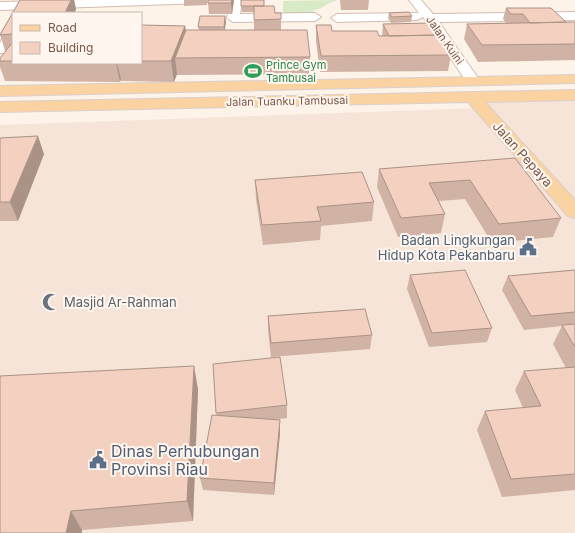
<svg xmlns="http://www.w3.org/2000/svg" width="575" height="533" viewBox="0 0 575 533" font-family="Inter,sans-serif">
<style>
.residential{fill:#f5e4d7}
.green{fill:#d8ebc6}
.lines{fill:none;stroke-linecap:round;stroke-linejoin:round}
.minor-casing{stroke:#d2bcb0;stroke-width:2}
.major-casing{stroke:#d9d0cd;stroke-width:2}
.minor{fill:#fff;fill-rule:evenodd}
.major{fill:#fbd2a1;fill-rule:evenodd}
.wall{fill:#d1b3a5}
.shaded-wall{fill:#aa9286}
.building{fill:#f3d0c0;stroke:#aa9286}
.labels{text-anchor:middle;stroke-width:4;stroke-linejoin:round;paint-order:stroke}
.far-street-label{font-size:11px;fill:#78574b;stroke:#fff7ef}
.far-leisure-label{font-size:11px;fill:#27864d;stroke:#fff7ef;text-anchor:start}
.street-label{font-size:13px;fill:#78574b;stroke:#fff7ef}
.service-label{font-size:13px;fill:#4e5e75;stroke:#fff7ef;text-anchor:end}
.worship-label{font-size:13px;fill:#5b616d;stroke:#fff7ef;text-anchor:start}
.near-service-label{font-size:16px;fill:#4e5e75;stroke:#fff7ef;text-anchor:start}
</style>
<rect width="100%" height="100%" fill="#fdf3e8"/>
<path class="residential" d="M575,95v438h-575v-408l481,-17 -9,-11z"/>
<path class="green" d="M283,1l53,-1v1c-9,1 -13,9 -23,9l2,7h-32z"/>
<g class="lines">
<g class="minor-casing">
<path id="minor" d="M84,0h126l-6,3 -204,7v-8z
M230,0h12l-2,14 75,-1 6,4 -6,4 -82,1 -6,-4z
M409,0h12l12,14 142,-2v8l-136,2 41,59 -2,3h-10l-45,-67 -6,3 -80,2 -6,-4 6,-4 82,-1z
M13,26v17l-5,10h-8v-10l8,-16z"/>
</g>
<g class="major-casing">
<path id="major" d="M575,75v8l-575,13v-10z
M575,90v10l-90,2 90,98v18l-7,-2 -100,-114 -468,10v-10z"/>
</g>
<use href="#minor" class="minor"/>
<use href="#major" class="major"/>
</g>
<path class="wall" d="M20,0h54l2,9 -63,4v50h128v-38l44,1 1,4h13l-1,-3 28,-5 -1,8h29v-18h-12l-1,-6h23l11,7 6,6v11l29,27 -1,17 -132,1v-1l-3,8 -53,-1v-2l-1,3 -115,-1 -5,-14v-9l6,-7h-1l-5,-17z
M184,0h23v5l-23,1z
M208,0h26l-2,14h-23l-1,-11z
M340,0h29l-1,10h-27z
M506,8l60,14h9v38l-97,2 -14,-23 3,-15 39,-1 -3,-4z
M389,13l23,3 -1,6 -20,1 -3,-5z
M383,24l68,31 -3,16 -128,1 -4,-31v-16l16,6 50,5z
M0,138l44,16 -26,67h-18z
M515,158l46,60 -8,19 -61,6 -27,-44 -26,2 6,13 -4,19 -43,4 -21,-50 2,-18z
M255,180l119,22 -2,19 -51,5 -1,14 -57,5 -7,-46z
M575,270v220l-73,7 -25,-67 8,-19 38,-3 -8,-18 9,-19 42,-3 -13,-24 9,-18 -38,4 -22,-40 6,-14z
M410,275l82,53 -5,14 -58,5 -22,-58z
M268,316l104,19 -2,14 -99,8 -3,-27z
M198,389l-5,132 -111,9v3h-82z
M287,405v13l-14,2 7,13 -6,62 -71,-5 -3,-12 17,-62 -1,-3z"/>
<path class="shaded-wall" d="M71,0h3l2,9 -1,4h-10z
M232,0h2l-2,14 -1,-11z
M225,16l1,6 -2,10v-5z
M185,26l3,19 -13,13 2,16 -3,8 -3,-21z
M116,63h1l4,16 -1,3z
M38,136l6,18 -26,67 -8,-19z
M194,366l4,23 -5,132 -6,-20z
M280,420v13l-6,62v-12z
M71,511l11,19v3h-16z"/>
<path class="building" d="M20,0h51l-6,13h-52v21l-13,1z
M208,0h24l-1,3h-23z
M241,0h23v6h-23z
M254,6h20l1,7h6v6l-27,1z
M506,8h45l15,14 -36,1 -7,-9h-12z
M409,12l3,4 -20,1 -3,-4z
M200,16h25l-1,11h-26z
M575,22v22l-93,1 -15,-21z
M431,23l9,12 -51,1 -6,-12z
M141,25l44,1 -14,35h-30z
M316,25h15l1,6h45l2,5 62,-1 10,20 -130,1z
M186,30h121l3,27 -135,1z
M13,42v19h-13v-3z
M38,136l-28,66h-10v-64z
M515,158l46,60 -62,6 -29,-44 -41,3 16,31 -44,4 -22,-49z
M362,172l12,30 -57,5 4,14 -59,4 -7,-45z
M465,270l27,58 -60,5 -22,-58z
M575,270v42l-44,4 -23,-40z
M365,309l7,26 -101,8 -3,-27z
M575,324v23l-13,-22z
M280,357l7,48 -71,8 -3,-49z
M194,366l-7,135 -116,10 -5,22h-66v-157z
M575,367v107l-64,5 -26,-68 56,-5 -17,-35z
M212,415l68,5 -6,63 -74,-5z"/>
<defs>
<g id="stadium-bare" transform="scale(1.38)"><path d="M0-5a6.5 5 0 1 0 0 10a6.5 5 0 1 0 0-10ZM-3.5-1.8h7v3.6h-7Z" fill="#2e9e5b" stroke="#fff7ef" stroke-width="2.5" paint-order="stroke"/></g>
<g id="civic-bare" transform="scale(1.38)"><path d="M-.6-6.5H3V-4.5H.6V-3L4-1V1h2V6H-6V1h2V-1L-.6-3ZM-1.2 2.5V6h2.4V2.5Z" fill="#5c6f8a" stroke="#fff7ef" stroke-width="2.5" paint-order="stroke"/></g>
<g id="mosque-bare" transform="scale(1.38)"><path d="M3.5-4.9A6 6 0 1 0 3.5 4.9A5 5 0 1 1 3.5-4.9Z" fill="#6b7280" stroke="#fff7ef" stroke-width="2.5" paint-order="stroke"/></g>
</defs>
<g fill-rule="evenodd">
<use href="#stadium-bare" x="253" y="71"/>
<use href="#civic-bare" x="528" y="247"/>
<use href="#mosque-bare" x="51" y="302"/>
<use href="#civic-bare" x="98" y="460"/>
</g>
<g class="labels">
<g class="far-street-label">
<text transform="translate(445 40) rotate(55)" y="4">Jalan Kuini</text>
<text transform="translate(287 101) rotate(-1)" y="4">Jalan Tuanku Tambusai</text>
</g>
<g class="far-leisure-label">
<text x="266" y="69">Prince Gym<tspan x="266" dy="13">Tambusai</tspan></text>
</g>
<g class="street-label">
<text transform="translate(523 154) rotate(48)" y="5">Jalan Pepaya</text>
</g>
<g class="service-label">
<text x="515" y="245">Badan Lingkungan<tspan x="515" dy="15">Hidup Kota Pekanbaru</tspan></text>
</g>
<g class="worship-label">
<text x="64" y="307">Masjid Ar-Rahman</text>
</g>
<g class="near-service-label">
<text x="111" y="457">Dinas Perhubungan<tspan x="111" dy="18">Provinsi Riau</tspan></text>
</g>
</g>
<rect x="12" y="12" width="130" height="52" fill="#fff7ef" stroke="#c9b7ad"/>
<rect x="20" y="25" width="20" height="6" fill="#fbd2a1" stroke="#c9b7ad"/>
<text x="48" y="32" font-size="12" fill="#78574b">Road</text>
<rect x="20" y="42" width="20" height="12" fill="#f3d0c0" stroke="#c9b7ad"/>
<text x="48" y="52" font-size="12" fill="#78574b">Building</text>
</svg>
